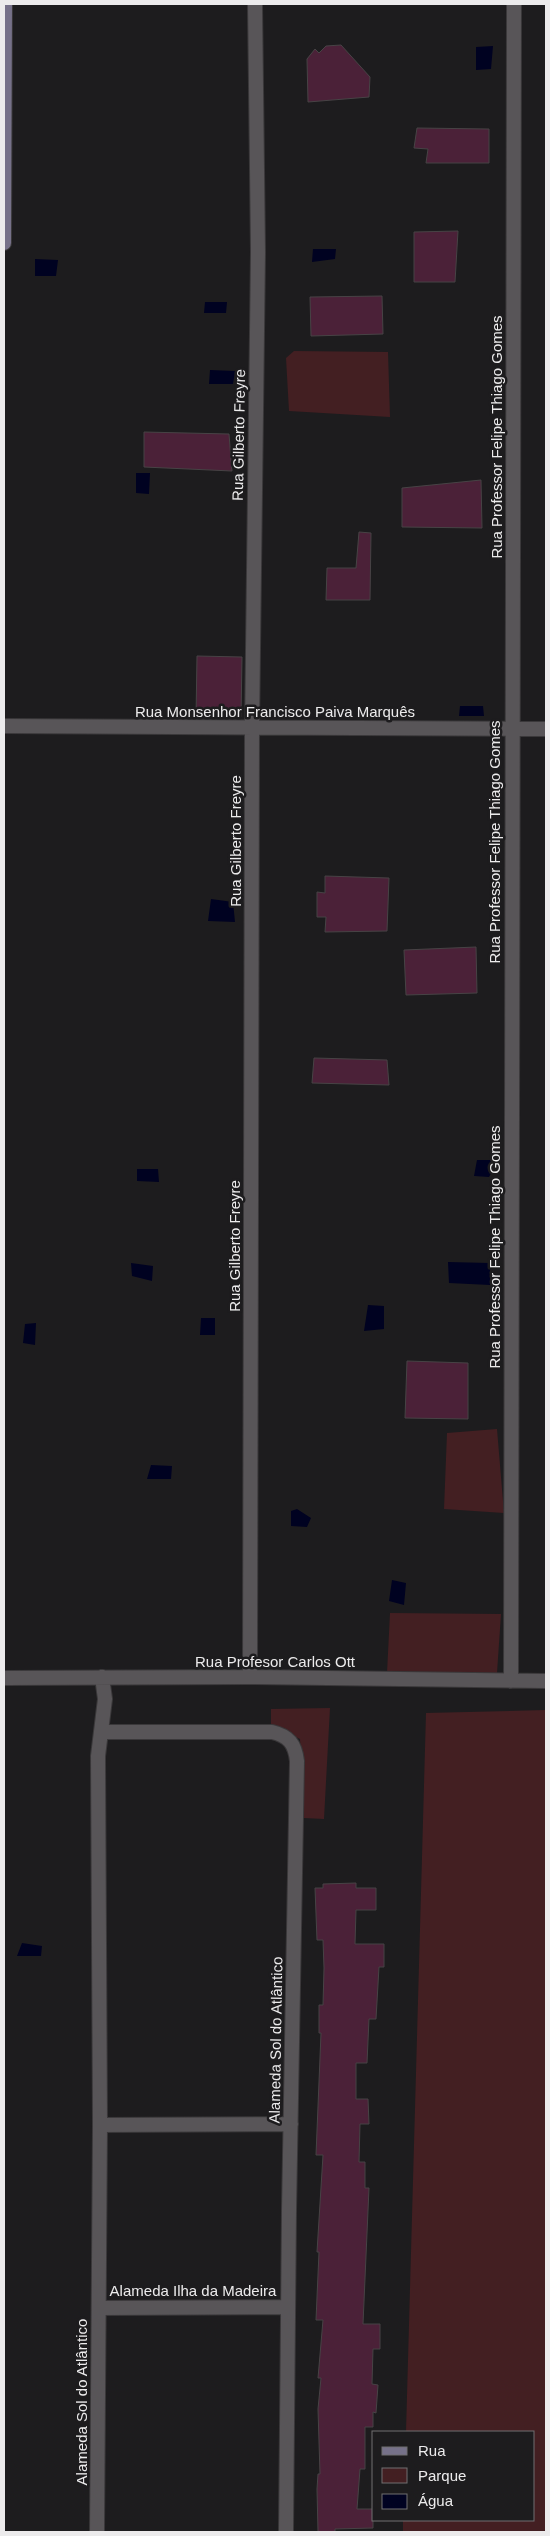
<svg xmlns="http://www.w3.org/2000/svg" width="550" height="2536" viewBox="0 0 550 2536" font-family="Arial,sans-serif">
<style>
.green{fill:#431f22}
.water{fill:#000221}
.building{fill:#4b2138;stroke:#474345}
.lines{fill:none;stroke-linecap:round;stroke-linejoin:round}
.minor-casing{stroke:#3a383a;stroke-width:16}
.secondary-casing{stroke:#3a383a;stroke-width:16}
.minor{stroke:#585558;stroke-width:14}
.secondary{stroke:#767189;stroke-width:14}
.labels{text-anchor:middle;stroke-width:5;stroke-linejoin:round;paint-order:stroke}
.street-label{font-size:15px;fill:#ecebec;stroke:#1d1c1e}
</style>
<rect width="100%" height="100%" fill="#1d1c1e"/>
<path class="green" d="M294,351l94,1 2,65 -101,-6 -3,-53z
M497,1429l7,84 -60,-4 3,-76z
M390,1613l111,1 -4,59h-110z
M330,1708l-6,111 -20,-1 -4,-79 -29,-14v-16z
M546,1710v822h-143v-12h131v-88h-128l20,-719z"/>
<path class="water" d="M493,46l-2,23 -15,1v-23z
M313,249h23l-1,10 -23,3z
M35,259l23,1 -2,16h-21z
M205,302h22l-1,11h-22z
M210,370l25,1 -2,13h-24z
M136,473h14l-1,21 -13,-1z
M460,706h23l1,10h-25z
M211,899l22,3 2,20 -27,-1z
M477,1160h15l1,10 -4,7 -15,-1z
M137,1169h21l1,13 -22,-1z
M448,1262l42,1v22l-41,-2z
M131,1263l22,3 -1,15 -20,-5z
M368,1305l16,1v23l-20,2z
M201,1318h14v17h-15z
M36,1323l-1,22 -12,-2 2,-19z
M151,1465l21,1 -1,13h-24z
M297,1509l14,9 -4,9 -16,-1v-15z
M392,1580l14,3 -2,22 -15,-4z
M22,1943l20,3 -1,10h-24z"/>
<path class="building" d="M341,45l29,32 -1,20 -61,5 -1,-43 8,-10 4,4 7,-7z
M417,128l72,1v34h-63l2,-14 -14,-1z
M458,231l-3,51h-41v-50z
M382,296l1,38 -72,2 -1,-39z
M144,432l85,2 3,37 -88,-4z
M481,480l1,48 -80,-1v-39z
M359,532l12,1 -1,67h-44l1,-32h29z
M197,656l45,1 -1,60 -45,1z
M325,876l64,2 -2,53 -62,1 1,-15h-9v-25l8,1z
M476,947l1,46 -71,2 -2,-45z
M314,1058l73,2 2,25 -77,-2z
M407,1361l61,2v56l-63,-1z
M356,1883v5h20v22h-20l-1,34h29v23h-5l-3,52h-7l-2,44h-11v36h12l1,25h-9l-1,38h6v26h4l-6,136h17v25h-7l-1,35 6,1 -2,28 -3,-1v15h-8v42h-5l-3,40h16v19l-38,1v3h-17l-1,-43 1,-15h2l-2,-65 3,-31h-3l5,-58h-7l3,-68h-2l6,-97h-7l5,-122h-2v-28h4l1,-37 -1,-28h-6l-2,-52h8v-4z"/>
<g class="lines">
<g class="minor-casing">
<path id="minor" d="M4,726l542,3
M250,1677l2,-948 6,-477 -3,-248
M4,1678l246,-1 296,4
M511,1681l3,-1677
M102,1732h170c17,4 23,12 25,29l-8,450 -3,321
M100,2125l191,-1
M99,2308l189,-1
M97,2532l3,-407 -2,-369 7,-57 -3,-22"/>
</g>
<g class="secondary-casing">
<path id="secondary" d="M4,243l1,-239"/>
</g>
<use href="#minor" class="minor"/>
<use href="#secondary" class="secondary"/>
</g>
<g class="labels">
<g class="street-label">
<text transform="translate(239 435) rotate(-89)" y="5">Rua Gilberto Freyre</text>
<text transform="translate(497 437) rotate(-90)" y="5">Rua Professor Felipe Thiago Gomes</text>
<text x="275" y="717">Rua Monsenhor Francisco Paiva Marquês</text>
<text transform="translate(236 841) rotate(-90)" y="5">Rua Gilberto Freyre</text>
<text transform="translate(495 842) rotate(-90)" y="5">Rua Professor Felipe Thiago Gomes</text>
<text transform="translate(235 1246) rotate(-90)" y="5">Rua Gilberto Freyre</text>
<text transform="translate(495 1247) rotate(-90)" y="5">Rua Professor Felipe Thiago Gomes</text>
<text x="275" y="1667">Rua Profesor Carlos Ott</text>
<text transform="translate(276 2040) rotate(-89)" y="5">Alameda Sol do Atlântico</text>
<text x="193" y="2296">Alameda Ilha da Madeira</text>
<text transform="translate(82 2402) rotate(-90)" y="5">Alameda Sol do Atlântico</text>
</g>
</g>
<rect width="550" height="2536" fill="none" stroke="#ecebec" stroke-width="10"/>
<rect x="372" y="2431" width="162" height="90" fill="#1d1c1e" stroke="#706f70"/>
<rect x="382" y="2447" width="25" height="8" fill="#767189" stroke="#706f70"/>
<text x="418" y="2456" font-size="15" fill="#ecebec">Rua</text>
<rect x="382" y="2468" width="25" height="15" fill="#431f22" stroke="#706f70"/>
<text x="418" y="2481" font-size="15" fill="#ecebec">Parque</text>
<rect x="382" y="2494" width="25" height="15" fill="#000221" stroke="#706f70"/>
<text x="418" y="2506" font-size="15" fill="#ecebec">Água</text>
</svg>
